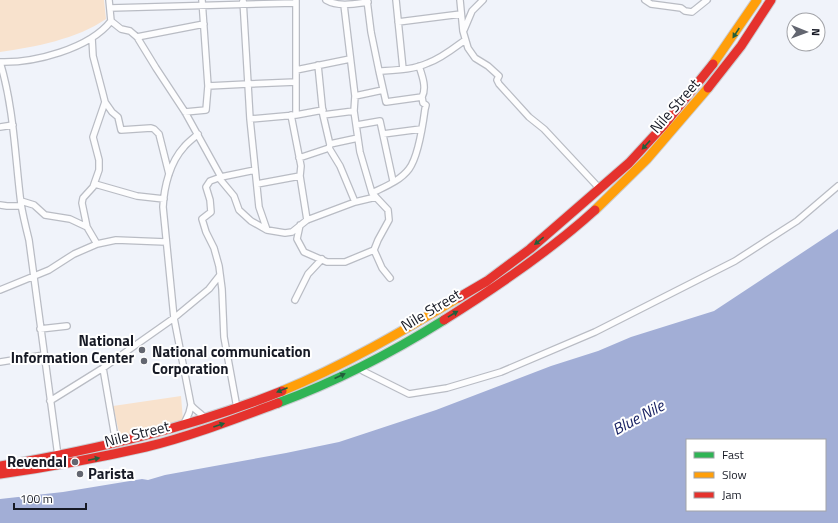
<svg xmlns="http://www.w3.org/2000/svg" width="838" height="523" viewBox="0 0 838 523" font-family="'Titillium Web',sans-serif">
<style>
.green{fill:#f8e2cd}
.water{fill:#a2aed6;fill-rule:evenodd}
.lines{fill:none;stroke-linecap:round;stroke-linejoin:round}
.street-casing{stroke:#b9bcc4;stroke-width:8}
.fast-casing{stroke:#cbcdd2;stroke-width:11}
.slow-casing{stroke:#cbcdd2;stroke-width:11}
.jam-casing{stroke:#cbcdd2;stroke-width:11}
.street{stroke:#fdfdfe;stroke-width:5.5}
.fast{stroke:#30b455;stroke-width:9}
.slow{stroke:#ff9f0a;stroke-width:9}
.jam{stroke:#e5322d;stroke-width:9}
.oneway{fill:#225f3b}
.poi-dot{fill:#636670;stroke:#fff;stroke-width:1.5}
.labels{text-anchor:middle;stroke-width:4;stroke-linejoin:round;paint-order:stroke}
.street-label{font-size:15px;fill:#171a25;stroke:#fff}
.poi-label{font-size:15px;font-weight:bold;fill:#171a25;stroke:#fff;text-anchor:end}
.water-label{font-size:16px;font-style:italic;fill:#1a2364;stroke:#fff}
</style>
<rect width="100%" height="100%" fill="#f0f3fa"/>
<path class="green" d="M0,0h104l2,19c-29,20 -71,28 -106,33z
M181,396l2,24 -63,17 -7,-31z"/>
<path class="water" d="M838,229v294h-838v-24l63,-7 79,-13 6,1 17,-5 121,-22 53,-11 97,-32 115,-44 47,-15 33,-14 83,-26zM687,440h138v70h-138z"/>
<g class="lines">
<g class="street-casing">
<path id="street" d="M202,0l6,86 40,-2 2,35 9,88 8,23
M243,0l5,84 48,-2
M296,0v115
M326,0c12,7 28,4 42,2
M367,0l4,32 8,39c17,-1 34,-1 49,-8 14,-5 26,-15 37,-23
M396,0l7,69
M460,0l3,31 5,17 7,10 13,8 11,10 -2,4 2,4 30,33 15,12 56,60
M645,0l6,4 30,4 4,3 7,1 15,-12
M344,5l11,91 -1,15 6,41 12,41 16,17 1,10 -11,20 -4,10 8,18 8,10
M110,8l185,-5
M111,21l10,8 9,2 7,6 19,31 29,44 36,65 -11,4 -4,6 4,13 1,12 -9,7 4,13 8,16 5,18 3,23 2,48 13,71
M398,22l63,-8
M464,30l8,-19 11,-11
M137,37l67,-13
M92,38l1,18 10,38 2,8 7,10 6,5 3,13 30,-2 3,1 5,5 10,40
M0,62c14,46 15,95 21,142 2,12 5,24 8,36l29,216
M0,62c34,1 89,-13 111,-41l-2,-21
M296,70l54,-11
M379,71l7,31 36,-5
M355,96l28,-6
M185,112l21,-2 2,-24
M291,115l10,51 -1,10 7,44
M323,115l31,-4
M250,119l46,-4 27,-5
M357,125l23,-4 13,60
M0,127l13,-2
M383,134l38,-5
M330,144l28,-6
M329,148l11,18 15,36
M299,158l30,-10 1,-3 -7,-30 -5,-50
M221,177l34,-7
M219,178l15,18 5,14 12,11 16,9 18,3 7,-1 15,-12 48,-18 21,-5
M95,184l42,12 27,3
M257,184l43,-8
M372,193c12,-6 28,-12 37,-24 9,-12 14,-45 16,-60l1,-4 -3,-2 -1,-6c5,-9 0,-22 -3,-31
M21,201l13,4 11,10 25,4 17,8
M0,205l7,1h14
M300,225l-3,14 7,13 23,10h18l29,-12
M97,244l-10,-17 -5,-24 1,-5 10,-11 6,-17v-10l-6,-23 12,-35
M0,290l49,-20 25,-16 23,-10 19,-4 50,2
M295,300l13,-26 14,-15
M40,329l27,-3
M0,362l44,-7
M361,366l2,5 46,23 38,-6 54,-16 94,-40 140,-71 62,-40 41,-35
M103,368l13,75
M50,401l53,-33 71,-50 35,-29 11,-14
M191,405c4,6 11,8 14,14
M183,426l6,-13 2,-8 -17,-87 -11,-111c1,-20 7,-45 21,-60 4,-5 10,-9 14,-13"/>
</g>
<g class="fast-casing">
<path id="fast" d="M278,403c57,-21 115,-51 166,-83"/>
</g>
<g class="slow-casing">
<path id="slow" d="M713,64l44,-64
M595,210l52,-51 61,-71
M282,391c61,-25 119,-59 176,-93"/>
</g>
<g class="jam-casing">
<path id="jam" d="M708,88l33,-42 30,-46
M458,298l29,-17 43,-32 99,-86 35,-38 49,-61
M444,320c51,-32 106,-69 151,-110
M0,466c98,-17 189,-38 282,-75
M0,474c49,-7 98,-16 146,-27 45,-11 89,-28 132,-44"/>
</g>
<use href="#street" class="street"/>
<use href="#fast" class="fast"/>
<use href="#slow" class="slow"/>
<use href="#jam" class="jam"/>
</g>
<defs><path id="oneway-solid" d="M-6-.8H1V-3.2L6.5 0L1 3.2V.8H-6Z"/></defs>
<g class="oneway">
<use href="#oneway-solid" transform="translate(736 33) rotate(123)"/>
<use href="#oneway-solid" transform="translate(646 145) rotate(133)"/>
<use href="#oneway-solid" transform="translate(539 241) rotate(141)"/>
<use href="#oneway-solid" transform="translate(453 314) rotate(-31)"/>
<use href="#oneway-solid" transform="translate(340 376) rotate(-25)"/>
<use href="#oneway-solid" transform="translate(282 390) rotate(158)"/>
<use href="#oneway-solid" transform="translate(219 425) rotate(-19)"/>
<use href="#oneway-solid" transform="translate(94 459) rotate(-12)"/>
</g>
<g class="poi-dot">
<circle cx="142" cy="350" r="4"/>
<circle cx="144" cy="361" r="4"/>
<circle cx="75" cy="462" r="4"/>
<circle cx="80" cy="474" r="4"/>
</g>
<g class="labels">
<g class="street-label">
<text transform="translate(675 106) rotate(-49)" y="5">Nile Street</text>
<text transform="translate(431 310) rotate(-31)" y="5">Nile Street</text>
<text transform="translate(137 434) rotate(-14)" y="5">Nile Street</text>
</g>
<g class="poi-label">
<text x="134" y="346">National<tspan x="134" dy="17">Information Center</tspan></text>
<text x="152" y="357" text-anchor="start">National communication<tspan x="152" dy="17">Corporation</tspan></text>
<text x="67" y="467">Revendal</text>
<text x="88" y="479" text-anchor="start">Parista</text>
</g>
<g class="water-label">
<text transform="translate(638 417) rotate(-28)" y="6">Blue Nile</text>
</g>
</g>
<rect x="686" y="439" width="140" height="72" fill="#ffffff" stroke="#a2a3a8"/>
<rect x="694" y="452" width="20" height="6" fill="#30b455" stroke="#a2a3a8"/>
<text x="722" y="459" font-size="12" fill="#171a25">Fast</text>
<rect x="694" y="472" width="20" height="6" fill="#ff9f0a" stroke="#a2a3a8"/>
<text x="722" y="479" font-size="12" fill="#171a25">Slow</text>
<rect x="694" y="492" width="20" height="6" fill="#e5322d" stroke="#a2a3a8"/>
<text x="722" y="499" font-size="12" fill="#171a25">Jam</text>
<g transform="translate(806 32) rotate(91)"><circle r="19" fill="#ffffff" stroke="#a2a3a8"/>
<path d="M0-3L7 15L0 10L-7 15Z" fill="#636670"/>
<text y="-6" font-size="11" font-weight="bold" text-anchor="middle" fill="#171a25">N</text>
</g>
<path d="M14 503v6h72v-6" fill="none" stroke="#171a25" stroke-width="2"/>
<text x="20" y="503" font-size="12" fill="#171a25" stroke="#ffffff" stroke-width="3" paint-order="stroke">100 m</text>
</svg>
